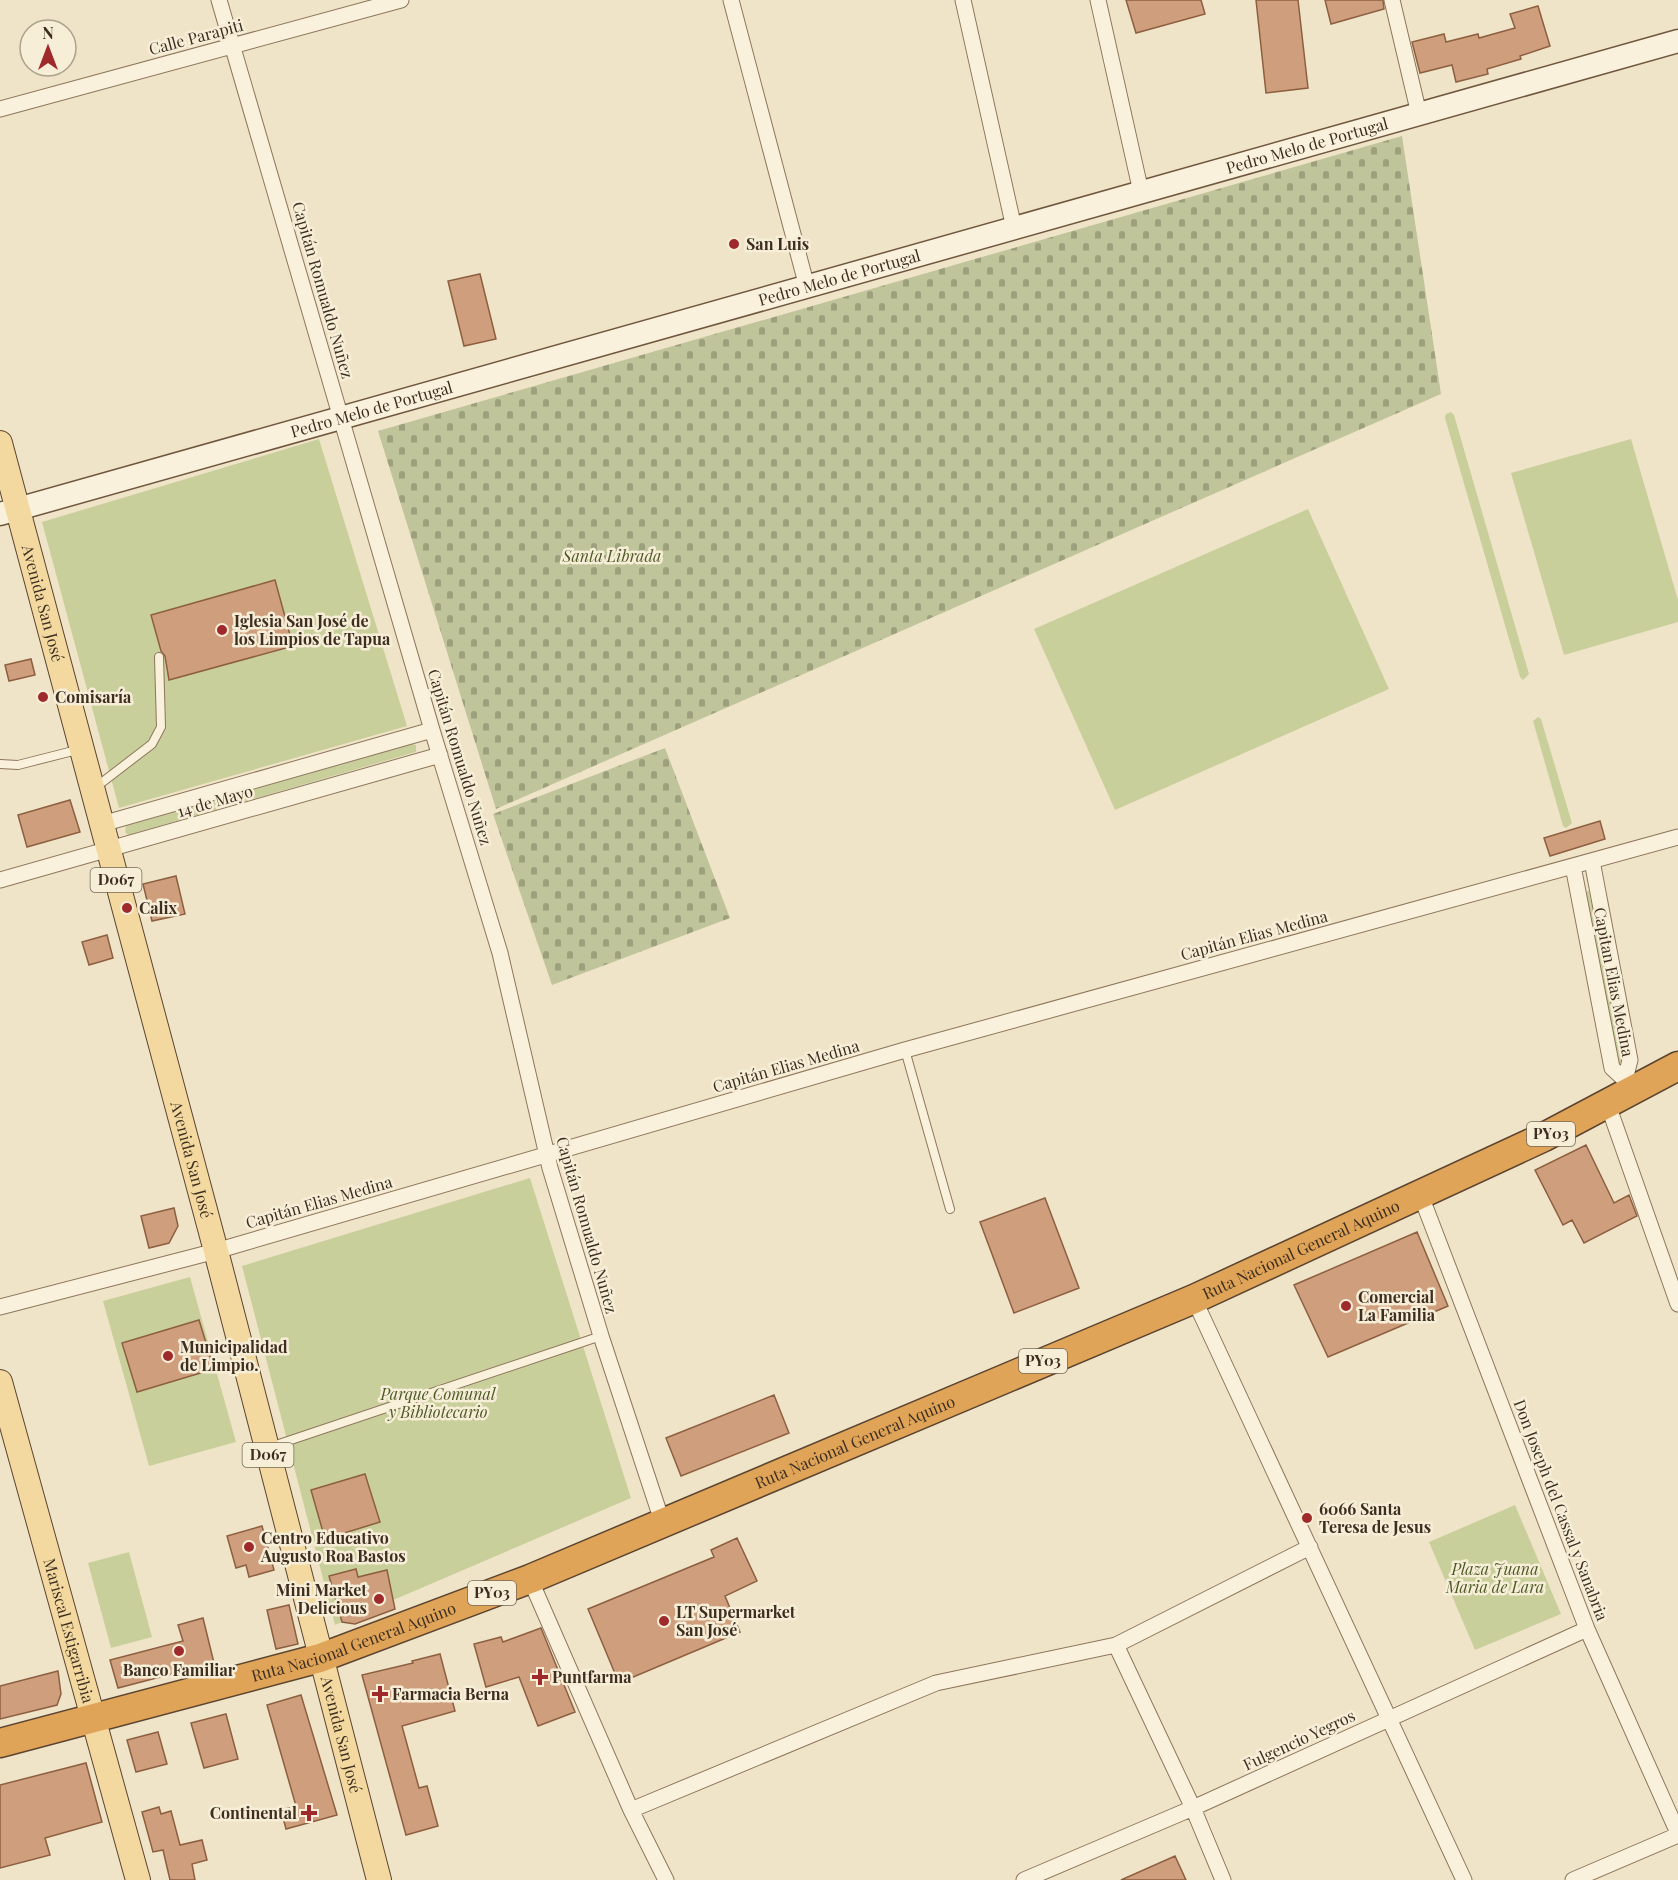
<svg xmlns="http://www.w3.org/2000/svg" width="1678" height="1880" viewBox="0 0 1678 1880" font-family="'Playfair Display',serif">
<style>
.green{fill:#c9cf9b}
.cemetery{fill:url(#cemetery-stones)}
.building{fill:#cf9f7d;stroke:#8d5f41;stroke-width:1.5}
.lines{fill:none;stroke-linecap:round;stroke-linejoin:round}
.lane-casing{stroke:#8d765c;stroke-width:10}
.street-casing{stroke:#8d765c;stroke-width:17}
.secondary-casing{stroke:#6f573f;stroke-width:25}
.primary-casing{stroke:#5b4430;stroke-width:26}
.highway-casing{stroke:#5b4430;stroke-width:31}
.lane{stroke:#faf1dc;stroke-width:8}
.street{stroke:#faf1dc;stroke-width:15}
.secondary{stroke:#faf1dc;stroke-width:22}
.primary{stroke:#f3d9a0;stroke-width:24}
.highway{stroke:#e0a458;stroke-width:28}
.poi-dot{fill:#9e2a2b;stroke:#f7eed8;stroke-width:2}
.labels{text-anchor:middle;stroke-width:5;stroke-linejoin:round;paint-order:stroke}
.shield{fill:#f7eed8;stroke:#756857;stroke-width:1.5}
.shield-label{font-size:15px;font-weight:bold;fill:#3d2e20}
.street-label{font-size:16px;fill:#3d2e20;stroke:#f7eed8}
.poi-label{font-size:16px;font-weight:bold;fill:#3d2e20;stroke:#f7eed8;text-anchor:start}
.park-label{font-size:16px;font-style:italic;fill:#4d5a26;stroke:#f7eed8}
</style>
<defs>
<pattern id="cemetery-stones" width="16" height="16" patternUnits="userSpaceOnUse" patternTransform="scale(1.5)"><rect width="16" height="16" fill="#bfc49a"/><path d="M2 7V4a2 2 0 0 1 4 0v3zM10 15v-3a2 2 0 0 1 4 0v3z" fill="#9ca07d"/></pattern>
</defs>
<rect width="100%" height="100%" fill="#f0e4c8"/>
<path class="green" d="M1451,412l3,3 75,259 -6,6 -3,-3 -75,-259 1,-4z
M319,439l88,287 -288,82 -77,-286z
M1631,439l47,161v22l-114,33 -53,-182z
M1308,509l81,180 -274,121 -81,-181z
M1538,717l3,2 31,104 -6,5 -3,-2 -30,-105z
M412,744l4,1v7l-288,83 -3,-3 1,-6z
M1589,891l35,169 -2,3h-4l-33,-171z
M530,1178l101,320 -296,127 -93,-359z
M190,1277l46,165 -87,24 -46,-165z
M1515,1505l46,109 -86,36 -46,-108z
M129,1552l23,85 -41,11 -23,-85z"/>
<path class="cemetery" d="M1402,136l39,258 -945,415 -118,-378z
M665,748l65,170 -178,67 -59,-171z"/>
<path class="building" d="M1126,0h75l4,14 -69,19z
M1256,0h42l10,88 -42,5z
M1325,0h58l1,9 -53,15z
M1538,6l12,40 -30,10 1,3 -34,10 1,5 -32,8 -4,-17 -32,8 -8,-31 32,-8 2,8 32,-8 1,4 36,-10 -5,-14z
M480,274l16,65 -32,7 -16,-65z
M275,580l18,66 -124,34 -4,-24 -4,-5 -10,-36z
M31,659l4,16 -26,6 -4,-16z
M70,800l10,32 -53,15 -9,-32z
M1600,821l5,18 -55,17 -6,-18z
M176,876l9,38 -33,7 -9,-37z
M107,935l6,23 -24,7 -7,-23z
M1586,1145l28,58 15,-8 8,21 -53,27 -12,-23 -9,5 -28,-55z
M1045,1198l34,90 -65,25 -34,-91z
M174,1208l4,18 -9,17 -20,5 -8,-32z
M1417,1232l31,74 -120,51 -34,-72z
M199,1320l15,49 -77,23 -15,-49z
M774,1395l15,38 -108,43 -15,-38z
M365,1474l15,48 -55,17 -14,-49z
M262,1526l12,44 -25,7 -3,-12 -10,3 -9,-32z
M737,1538l20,43 -32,15 15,36 -121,51 -31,-74 126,-52 -3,-7z
M356,1569l2,8 29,-7 8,39 -40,15 -13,-2 -13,-46z
M289,1605l9,39 -22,5 -9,-39z
M203,1618l11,45 -96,25 -8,-28 73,-19 -5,-16z
M541,1628l34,84 -37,14 -19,-49 -33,10 -12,-43 27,-7 2,5z
M440,1654l15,57 -53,15 17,62 8,-2 11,40 -32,9 -44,-160 51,-12 -1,-2z
M58,1671l3,23 -4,11 -57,14v-33z
M301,1695l36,120 -51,14 -5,-19 15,-4 -29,-101z
M226,1714l12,45 -34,9 -13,-45z
M158,1732l9,32 -31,8 -9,-32z
M86,1763l16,59 -57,16 5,17 -50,13v-83z
M159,1807l2,7 10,-3 9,34 22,-5 5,20 -15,4 3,16h-25l-7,-30 -10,2 -11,-40z
M1175,1856l11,24h-65z"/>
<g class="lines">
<g class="lane-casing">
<path id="lane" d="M0,764l18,1 59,-15
M96,787l56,-43 9,-17 -2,-70
M905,1050l45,159
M270,1447l331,-111"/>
</g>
<g class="street-casing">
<path id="street" d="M219,0l213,730 68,223 50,215 51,168 62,188
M731,0l76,287
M963,0l51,228
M1098,0l43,192
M1392,0l27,114
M0,109l401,-109
M102,824l330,-94
M1592,861l38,199 -5,20
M1573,866l39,202 13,12
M0,880l440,-125
M1608,1105l70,199
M1421,1196l166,433 91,204
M1194,1299l270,581
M0,1307l216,-56 689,-201 773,-213
M530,1579l101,231 35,70
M1116,1645l77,163 30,72
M631,1810l305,-127 180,-38 194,-98
M1024,1880l169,-72 394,-179
M1573,1880l105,-45"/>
</g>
<g class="secondary-casing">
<g id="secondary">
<path id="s1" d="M0,514l1678,-473"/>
</g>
</g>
<g class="primary-casing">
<g id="primary">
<path id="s2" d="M0,443l216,808 163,629"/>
<path id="s3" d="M0,1382l138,498"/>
</g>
</g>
<g class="highway-casing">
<g id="highway">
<path id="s4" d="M0,1743l320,-85 210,-79 664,-280 350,-162 134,-71"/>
</g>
</g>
<use href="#lane" class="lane"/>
<use href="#street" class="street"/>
<use href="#secondary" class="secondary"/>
<use href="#primary" class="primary"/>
<use href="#highway" class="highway"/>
</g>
<g class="poi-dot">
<circle cx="734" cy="244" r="6"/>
<circle cx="222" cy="630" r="6"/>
<circle cx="43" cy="697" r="6"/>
<circle cx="127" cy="908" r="6"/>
<circle cx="1346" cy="1306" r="6"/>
<circle cx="168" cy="1356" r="6"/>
<circle cx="1307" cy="1518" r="6"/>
<circle cx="249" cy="1547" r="6"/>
<circle cx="379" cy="1599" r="6"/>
<circle cx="664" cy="1621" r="6"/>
<circle cx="179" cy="1651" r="6"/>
<path d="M537 1668h6v6h6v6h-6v6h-6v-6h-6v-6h6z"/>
<path d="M377 1685h6v6h6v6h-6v6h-6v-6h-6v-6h6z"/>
<path d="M306 1804h6v6h6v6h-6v6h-6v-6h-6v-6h6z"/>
</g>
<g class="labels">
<g class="shield">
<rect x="90.5" y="868" width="51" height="24" rx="4.5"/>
<rect x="1527" y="1122" width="48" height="24" rx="4.5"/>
<rect x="1019" y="1349" width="48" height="24" rx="4.5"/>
<rect x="242.5" y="1443" width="51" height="24" rx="4.5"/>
<rect x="468" y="1581" width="48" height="24" rx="4.5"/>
</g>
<g class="shield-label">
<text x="116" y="885">D067</text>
<text x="1551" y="1139">PY03</text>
<text x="1043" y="1366">PY03</text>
<text x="268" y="1460">D067</text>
<text x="492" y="1598">PY03</text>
</g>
<g class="street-label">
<text transform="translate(196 37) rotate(-15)" y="6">Calle Parapiti</text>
<text dy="6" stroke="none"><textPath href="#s1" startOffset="1358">Pedro Melo de Portugal</textPath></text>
<text dy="6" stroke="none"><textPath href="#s1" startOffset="872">Pedro Melo de Portugal</textPath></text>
<text transform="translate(323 290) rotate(74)" y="6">Capitán Romualdo Nuñez</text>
<text dy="6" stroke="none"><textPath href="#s1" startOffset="386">Pedro Melo de Portugal</textPath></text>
<text dy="6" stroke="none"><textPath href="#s2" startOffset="166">Avenida San José</textPath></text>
<text transform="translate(460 757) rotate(73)" y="6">Capitán Romualdo Nuñez</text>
<text transform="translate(215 801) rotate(-16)" y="6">14 de Mayo</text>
<text transform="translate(1254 935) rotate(-15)" y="6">Capitán Elias Medina</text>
<text transform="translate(1614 982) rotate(79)" y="6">Capitan Elias Medina</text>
<text transform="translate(786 1066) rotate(-16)" y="6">Capitán Elias Medina</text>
<text dy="6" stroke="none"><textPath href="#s2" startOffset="742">Avenida San José</textPath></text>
<text transform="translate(319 1202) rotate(-16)" y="6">Capitán Elias Medina</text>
<text transform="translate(587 1225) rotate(74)" y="6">Capitán Romualdo Nuñez</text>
<text dy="6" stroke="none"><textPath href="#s4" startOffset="1394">Ruta Nacional General Aquino</textPath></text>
<text dy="6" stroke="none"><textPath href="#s4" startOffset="908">Ruta Nacional General Aquino</textPath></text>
<text transform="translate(1561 1510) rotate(69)" y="6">Don Joseph del Cassal y Sanabria</text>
<text dy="6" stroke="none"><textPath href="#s3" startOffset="258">Mariscal Estigarribia</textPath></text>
<text dy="6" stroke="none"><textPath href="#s4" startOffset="368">Ruta Nacional General Aquino</textPath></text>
<text dy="6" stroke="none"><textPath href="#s2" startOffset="1336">Avenida San José</textPath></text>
<text transform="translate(1299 1740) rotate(-25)" y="6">Fulgencio Yegros</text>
</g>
<g class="poi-label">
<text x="746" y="250">San Luis</text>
<text x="234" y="627">Iglesia San José de<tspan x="234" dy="18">los Limpios de Tapua</tspan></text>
<text x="55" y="703">Comisaría</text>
<text x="139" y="914">Calix</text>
<text x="1358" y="1303">Comercial<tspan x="1358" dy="18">La Familia</tspan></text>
<text x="180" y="1353">Municipalidad<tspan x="180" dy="18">de Limpio.</tspan></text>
<text x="1319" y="1515">6066 Santa<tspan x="1319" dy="18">Teresa de Jesus</tspan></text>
<text x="261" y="1544">Centro Educativo<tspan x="261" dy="18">Augusto Roa Bastos</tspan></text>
<text x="367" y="1596" text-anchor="end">Mini Market<tspan x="367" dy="18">Delicious</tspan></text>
<text x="676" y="1618">LT Supermarket<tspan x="676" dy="18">San José</tspan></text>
<text x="179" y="1676" text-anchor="middle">Banco Familiar</text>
<text x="552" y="1683">Puntfarma</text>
<text x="392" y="1700">Farmacia Berna</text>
<text x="297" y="1819" text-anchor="end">Continental</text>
</g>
<g class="park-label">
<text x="612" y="562">Santa Librada</text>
<text x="438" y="1400">Parque Comunal<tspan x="438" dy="18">y Bibliotecario</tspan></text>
<text x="1495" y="1575">Plaza Juana<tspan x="1495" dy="18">Maria de Lara</tspan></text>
</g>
</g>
<g transform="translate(48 48)"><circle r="28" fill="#f7eed8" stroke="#ada18e" stroke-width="1.5"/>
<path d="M0-4.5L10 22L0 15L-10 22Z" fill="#9e2a2b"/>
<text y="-9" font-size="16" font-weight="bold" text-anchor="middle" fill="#3d2e20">N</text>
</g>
</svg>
